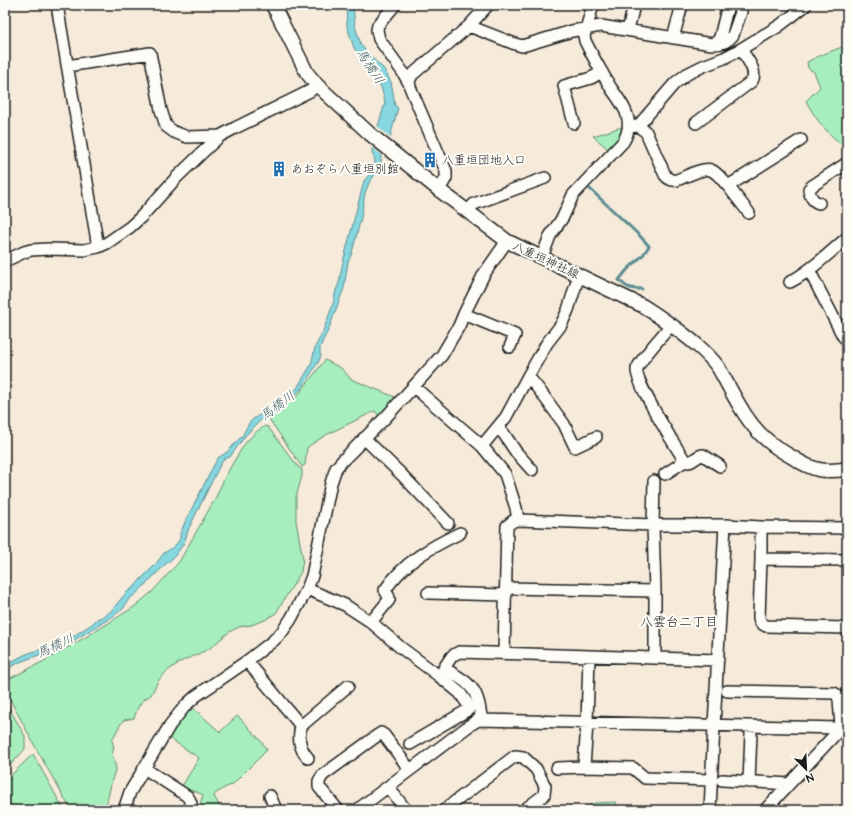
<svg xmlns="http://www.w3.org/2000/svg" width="852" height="815" viewBox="0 0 852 815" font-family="'Architects Daughter','Klee One',sans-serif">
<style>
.green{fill:#a6efbd;stroke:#61866c}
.water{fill:#86d7df;stroke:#5c8c91}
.pier{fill:#f6ebda}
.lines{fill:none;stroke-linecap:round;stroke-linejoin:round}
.stream{stroke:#5c8c91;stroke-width:3}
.minor-casing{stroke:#1c1c1c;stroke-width:14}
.major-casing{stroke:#1c1c1c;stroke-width:16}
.minor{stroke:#fdfcf7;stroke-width:11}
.major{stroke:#fdfcf7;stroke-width:13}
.labels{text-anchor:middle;stroke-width:4;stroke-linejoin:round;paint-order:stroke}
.poi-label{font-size:12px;fill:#1c1c1c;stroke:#fdfcf7;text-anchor:start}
.street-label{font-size:12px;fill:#1c1c1c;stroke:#fdfcf7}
.water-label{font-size:13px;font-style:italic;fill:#415d60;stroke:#fdfcf7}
.neighbourhood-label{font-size:13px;fill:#1c1c1c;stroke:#fdfcf7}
</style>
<rect width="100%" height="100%" fill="#f6ebda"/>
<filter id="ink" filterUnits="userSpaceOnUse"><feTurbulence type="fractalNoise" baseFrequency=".025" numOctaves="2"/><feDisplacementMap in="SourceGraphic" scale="8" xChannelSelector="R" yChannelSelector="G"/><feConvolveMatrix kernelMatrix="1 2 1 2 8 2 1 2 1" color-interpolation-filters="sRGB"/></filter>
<g filter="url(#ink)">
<path class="green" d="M847,45v103c-18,-12 -31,-28 -41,-47l14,-14 -6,-15 -6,-4 -1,-6 12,-6z
M622,127l-1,8 -12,15 -16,-14z
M325,360l16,8 10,11 44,18 -15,21 -5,-7 -33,16 -16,8 -17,11 -2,2 -2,17 -3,2 -33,-48 15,-12 14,-12z
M265,426l3,1 31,41 3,1v7l-6,21v24l7,38 -2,13 -25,41 -11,7 -14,5 -12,2 -10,5 -20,17 -29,13 -14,10 -8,9 -7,14 -8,5 -5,7 -4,11 -10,2 -4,5 -8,15 2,9 -2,4 4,15 -3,8 -8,34h-34l-34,-60 -32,-60v-9l43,-22 48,-28 38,-24 18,-15 27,-30 36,-63 8,-18 11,-20 12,-19 10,-10z
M5,701l20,35v13l-20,22z
M192,707l28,25 17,-16 2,1 22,24 6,9 -35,35 -6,2 -11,7 -1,2 8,14h-24l5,-15c-7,-4 -14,-4 -21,-9l17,-28 -30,-20 9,-13z
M33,754l31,56h-59v-29z
M616,802l2,8h-38l15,-7z"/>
<path class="water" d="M346,5h7l2,21 6,19 10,12 13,12 7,13 2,10 2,14 3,2 -7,26 -2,13 -14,-11 10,-33 -3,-13 -6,-14 -12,-14 -10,-14 -7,-22z
M373,139l8,15v8l-1,5 -3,6 -3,3 -5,7 -4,10 -4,25 -9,35 -4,9 -4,26 -16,43 -5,9 -3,8v5l1,3 -2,5 -18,28 -10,10 -15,11 -15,10 -15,15 -14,19 -2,3 -6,2 -4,6 -31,63 -5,15 -9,13 -8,7 -30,30 -9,7 -4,8 -12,9 -44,27 -48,18 -15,8v-5l2,-1 19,-10 38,-12 28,-18 5,-5 7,-3 7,-5 15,-18 9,-7 6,-7 14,-14 9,-12 8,-5 6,-6 2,-4v-4l5,-12 30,-59 3,-5 9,-6 15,-16 7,-13 4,-4 30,-18 7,-5 7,-8 14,-23 4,-18 7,-13 11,-30 3,-14 3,-7 3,-17 22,-85 9,-11 2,-9 -3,-9z"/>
<path class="pier" d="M376,125l16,14 -2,9 -7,7v1l-13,-10 1,-7z"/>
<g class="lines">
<path class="stream" d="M590,189l50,47 9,10 -6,9 -16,15 -8,10c8,8 11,9 23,9"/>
<g class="minor-casing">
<path id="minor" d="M57,5l41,242
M395,5l-17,20 -1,5 2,9 23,32 7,12
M469,26l19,-21
M628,30l6,-25
M673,38l9,-33
M714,44c8,0 14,-2 19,-9l8,-23
M67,66l83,-13 11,57 5,16 8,6 13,5 33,-1
M574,123l-10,-37 27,-8 11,-6
M696,123l56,-42c6,-10 -6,-23 -11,-32
M638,126l8,6 19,43c3,4 6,6 12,5 8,-3 26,-13 34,-10 7,3 12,11 17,16
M629,127l9,-1 37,-43 12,-9 16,-8 21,-8 17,-9 38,-23 17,-13 10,-8
M439,190l7,-12v-7l-36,-84 -1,-6 3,-6 57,-49 46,18 7,2 50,-15 29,-5 111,18 6,-3 2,-4 8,-32
M819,203c-7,-2 -9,-7 -10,-14l3,-3 35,-23
M467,212l7,-8 71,-26
M749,213l-21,-27 73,-46
M542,257l8,-21 13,-19 10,-22 50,-53c5,-8 7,-17 4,-27 -3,-10 -10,-18 -16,-27 -9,-15 -18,-31 -26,-47l-1,-5 9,-31
M5,261l19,-9 7,-2 17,-1 36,1 14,-3 9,-4 23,-16 11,-10 36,-40 28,-27 15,-14 15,-8 75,-37 7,-6
M809,270l34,66 4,4
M579,275l-11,35 -7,15 -14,18 -19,33 12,15 24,33 11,23 21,-10
M790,282c21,-11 39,-29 57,-44
M464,314l51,21 -5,12
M671,325c-7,9 -31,34 -34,44 -3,12 39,78 48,92 7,4 11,-6 18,-6l17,11
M414,387l68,59 23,28 11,34 2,12
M498,428l6,6 12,18 16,18
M364,438l38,37 46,48
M482,446l24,-29 22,-41
M665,474l20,-13
M654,481l-1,44 2,66v67
M761,527v32l86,1
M761,559l-2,59 2,5 5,3 81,2
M506,588l149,3
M307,589l38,16 26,17 29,25 39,29 21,17 7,10 2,6 -3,2 -56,33
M428,593l78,2
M371,622l18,-22c1,-5 -3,-6 -4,-10 19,-28 46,-43 75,-57
M504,653l3,-127 6,-5 5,-1 135,5h72l36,2 86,1
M589,656l-2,67 -3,44 49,1 12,10 67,2
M247,661l54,65
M727,691l107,2 3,2 2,4 2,29
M482,720c-2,-7 -2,-15 -5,-22 -4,-15 -21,-22 -33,-30l8,-12 7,-4 259,8
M308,758c-9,-10 -10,-19 -7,-32l47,-40
M144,768l43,28c4,5 5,8 3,14
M557,768l27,-1
M410,770l60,-45 8,-5 363,8 6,-5
M722,780l67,4
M749,782l2,-49
M388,787l18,23
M270,796l6,14
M124,810l6,-18 40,-67 15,-19 11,-10 51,-35 26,-20 9,-9 9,-13 16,-30 5,-13 19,-93 5,-15 7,-8 43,-43 56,-62 17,-29 5,-12 20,-40 23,-33
M338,810l-19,-23v-6l4,-6 55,-40 3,-2 3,2 26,35 -53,40
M444,810l71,-54 8,1 13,12 9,17 -1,9 -20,15
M710,810l4,-84 11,-201
M765,810l76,-82 4,1"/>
</g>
<g class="major-casing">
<path id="major" d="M272,5l4,6 31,62 10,12 53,49 69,56 68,51 136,65c11,7 21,14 31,21 16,12 32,24 44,40 14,24 27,55 49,73 8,7 16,12 25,17 20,13 31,16 55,12"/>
</g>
<use href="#minor" class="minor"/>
<use href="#major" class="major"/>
</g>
</g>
<defs>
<g id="building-bare" transform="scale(1.2)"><path d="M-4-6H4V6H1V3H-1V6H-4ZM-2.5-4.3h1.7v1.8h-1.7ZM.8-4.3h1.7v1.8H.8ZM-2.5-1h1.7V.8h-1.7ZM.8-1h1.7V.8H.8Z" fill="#1f6fb2" stroke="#fdfcf7" stroke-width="2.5" paint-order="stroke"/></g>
</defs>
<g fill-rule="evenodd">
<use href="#building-bare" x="430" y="160"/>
<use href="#building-bare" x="279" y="169"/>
</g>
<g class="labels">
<g class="poi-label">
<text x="442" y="164">八重垣団地入口</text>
<text x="291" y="173">あおぞら八重垣別館</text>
</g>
<g class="street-label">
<text transform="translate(546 260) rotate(25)" y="4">八重垣神社線</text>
</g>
<g class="water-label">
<text transform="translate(371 66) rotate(57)" y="5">馬橋川</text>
<text transform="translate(277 405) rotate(-37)" y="5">馬橋川</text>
<text transform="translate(55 645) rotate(-25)" y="5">馬橋川</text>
</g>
<g class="neighbourhood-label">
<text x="679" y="626">八雲台二丁目</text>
</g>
</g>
<rect width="852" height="815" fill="none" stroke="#fdfcf7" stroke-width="20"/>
<rect x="10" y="10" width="832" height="795" fill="none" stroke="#1c1c1c" stroke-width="1.5" filter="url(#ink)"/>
<g transform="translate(806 769) rotate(156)" stroke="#fdfcf7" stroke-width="3" paint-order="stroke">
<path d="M0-3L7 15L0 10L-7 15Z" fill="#1c1c1c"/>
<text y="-6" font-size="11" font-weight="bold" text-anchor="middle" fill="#1c1c1c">N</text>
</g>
</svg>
